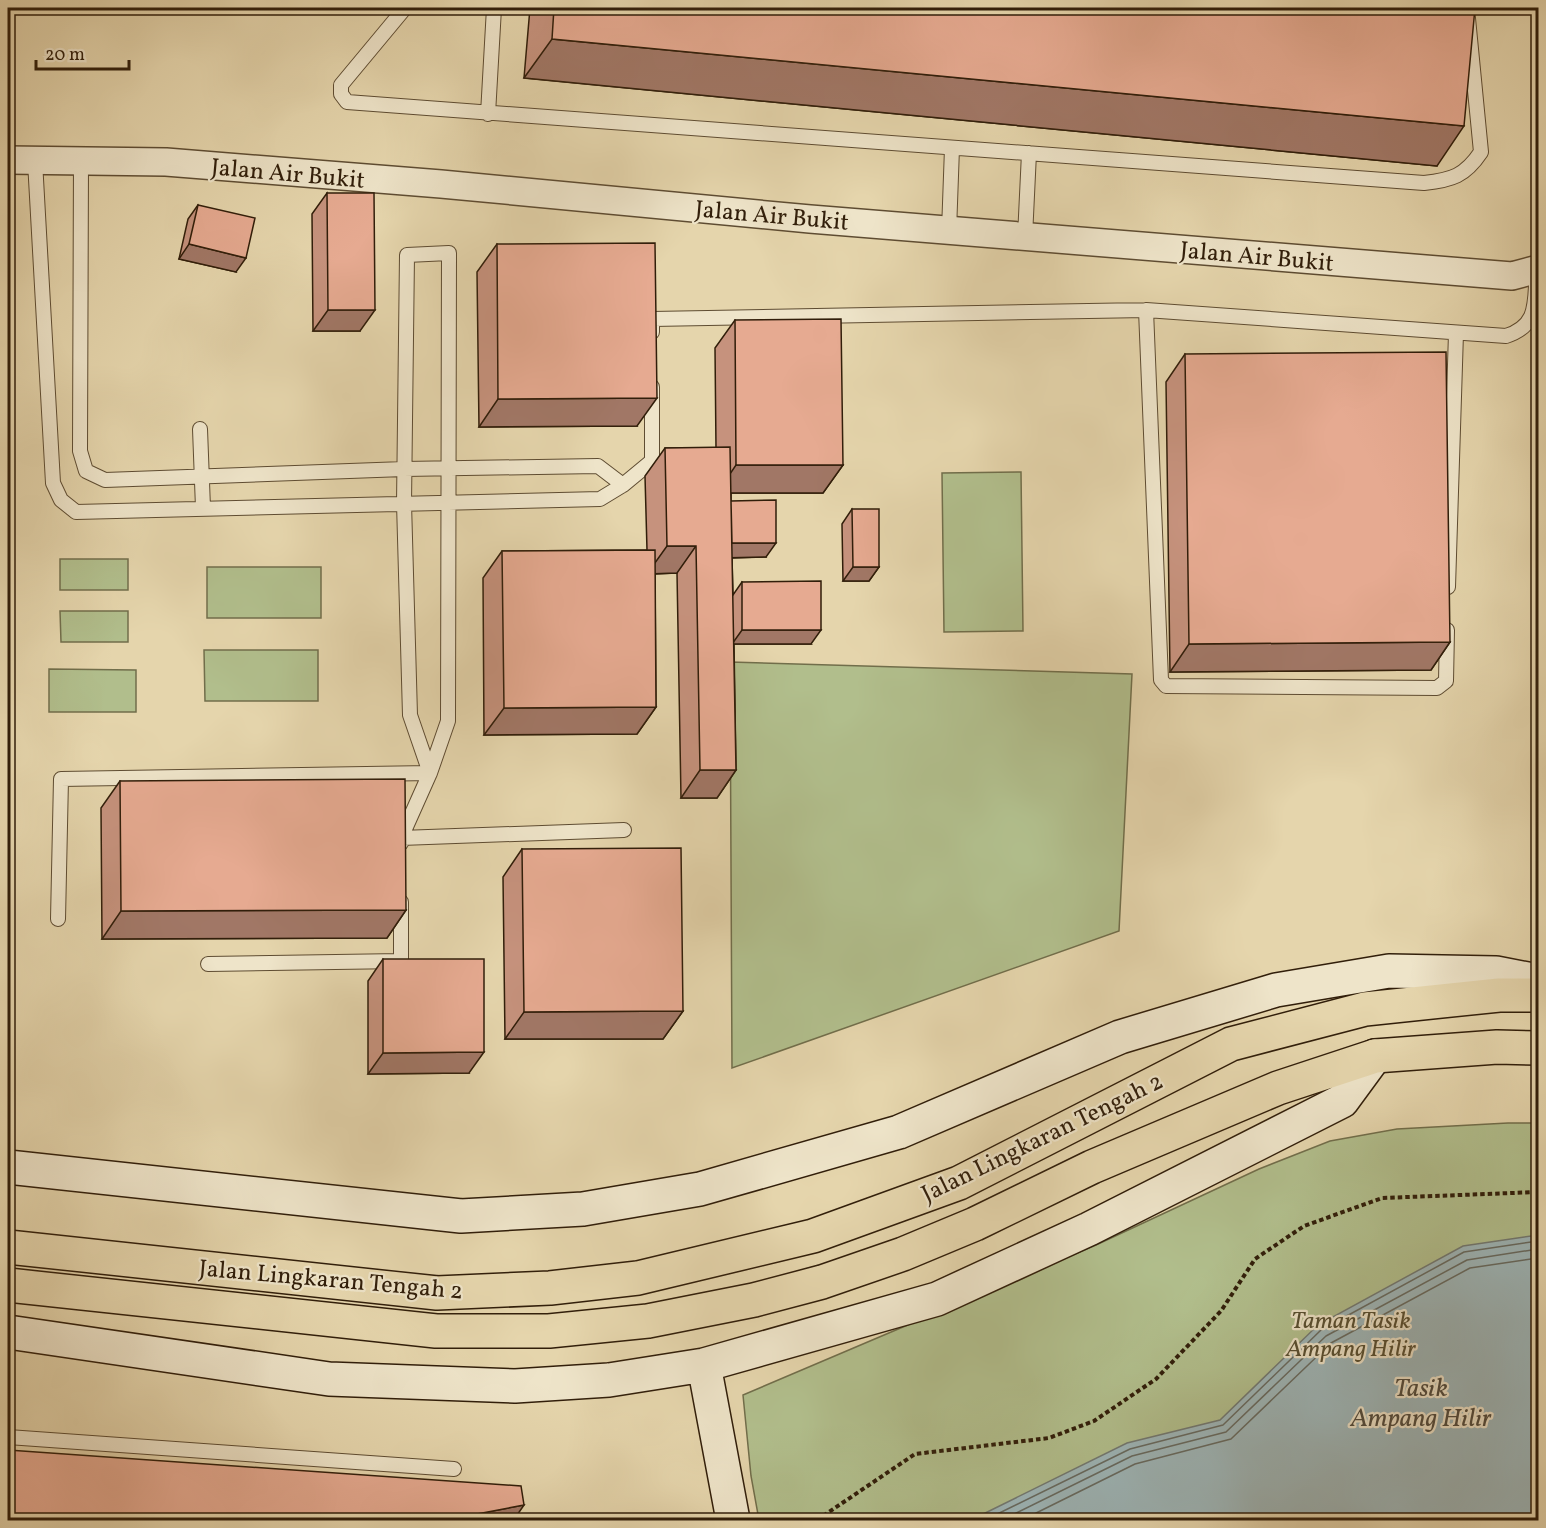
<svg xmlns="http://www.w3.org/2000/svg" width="1546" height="1528" font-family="Vollkorn,serif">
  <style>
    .green { fill: #b1be8c; stroke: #716e4b; stroke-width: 1.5 }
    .water { fill: #9db5b7; stroke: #727972; stroke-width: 1.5 }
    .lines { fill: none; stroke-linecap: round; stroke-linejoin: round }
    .shore { stroke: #676a60; stroke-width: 1.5 }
    .lane-casing { stroke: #5e4c32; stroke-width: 16 }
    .street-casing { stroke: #5e4c32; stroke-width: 30 }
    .secondary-casing { stroke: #311e0a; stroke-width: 36 }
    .highway-casing { stroke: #311e0a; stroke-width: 36 }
    .path { stroke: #311e0a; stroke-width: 4; stroke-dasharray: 4.5 3; stroke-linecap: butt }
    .lane { stroke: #eee4c9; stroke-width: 14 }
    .street { stroke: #eee4c9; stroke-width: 27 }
    .secondary { stroke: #eee4c9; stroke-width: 33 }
    .highway { stroke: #e5d5ac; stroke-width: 33 }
    .wall { fill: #c6927d; stroke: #311e0a; stroke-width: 1.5 }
    .shaded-wall { fill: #a17766; stroke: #311e0a; stroke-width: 1.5 }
    .building { fill: #e6aa91; stroke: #311e0a; stroke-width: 1.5 }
    .labels { text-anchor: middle; stroke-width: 4.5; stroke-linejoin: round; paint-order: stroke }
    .street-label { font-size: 24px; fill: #311e0a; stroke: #eee4c9 }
    .park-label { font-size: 24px; font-style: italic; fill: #574e31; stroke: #eee4c9 }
    .water-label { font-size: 26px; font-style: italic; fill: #514b3e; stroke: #eee4c9 }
  </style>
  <rect width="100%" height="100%" fill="#e5d5ac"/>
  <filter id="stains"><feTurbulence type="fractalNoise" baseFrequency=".00333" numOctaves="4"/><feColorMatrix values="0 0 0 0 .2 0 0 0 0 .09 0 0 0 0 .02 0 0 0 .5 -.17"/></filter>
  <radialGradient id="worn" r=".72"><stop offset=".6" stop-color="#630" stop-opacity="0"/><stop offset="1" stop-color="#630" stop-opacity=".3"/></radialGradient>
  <path class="green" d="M1021,472L1023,631L944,632L942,473Z
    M60,559H128V590H60Z
    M207,567H321V618H207Z
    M60,611H128V642H61Z
    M204,650H318V701H205Z
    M730,662L1132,674L1119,931L732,1068Z
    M49,669L136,670V712H49Z
    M1508,1123H1538V1520H759L751,1476L743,1395L1096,1245L1259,1169L1330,1141L1397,1129Z"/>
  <path class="water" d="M1538,1235V1520H971L1127,1443L1220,1420L1318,1325L1463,1246Z"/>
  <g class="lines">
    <path class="shore" d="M985,1520L1130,1449L1223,1425L1321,1330L1464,1252L1538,1241
      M1002,1520L1132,1456L1226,1432L1326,1336L1467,1260L1538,1249
      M1022,1520L1135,1464L1231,1439L1331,1343L1470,1268L1538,1258"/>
    <defs>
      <path id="lane" d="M405,8L341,85V94L347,102L1424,183C1452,180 1465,176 1481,152L1467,8
        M488,114L494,8
        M35,161L53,483L61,500L76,512L600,499L623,485L598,466L404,469L105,480L86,471L80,451L81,160
        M949,231L952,148
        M1025,237L1029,153
        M1146,310L1161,680L1166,686L1437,688L1446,681L1447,630
        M652,332V319L1146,310L1506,336C1540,325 1534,301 1537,271
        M200,429L203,508
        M623,485L652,461V387
        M1448,587L1456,333
        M401,838L624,830
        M401,843V838L430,773L448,721L449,253L407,255L404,503L410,715L430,773
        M58,919L61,779L430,773
        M208,964L401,961V902
        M8,1437L454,1469"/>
      <path id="street" d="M8,160L166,162L441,184L810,219L1512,276L1538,269"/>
      <path id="secondary" d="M8,1167L461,1216L583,1209L700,1189L899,1132L1120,1037L1276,990L1389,971L1496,973L1538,981
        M8,1332L329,1379L515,1386L609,1380L704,1365L937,1299L1089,1229L1342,1101L1375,1056
        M704,1365L733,1520"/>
      <path id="highway" d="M8,1247L437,1293L550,1288L638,1278L813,1236L959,1183L1231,1044L1365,1009L1499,995H1538
        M8,1285L436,1331H549L648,1321L754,1300L822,1282L903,1254L975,1224L1092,1167L1278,1088L1375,1056L1497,1047L1538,1048"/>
    </defs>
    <use href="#lane" class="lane-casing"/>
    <use href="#street" class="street-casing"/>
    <use href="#secondary" class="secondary-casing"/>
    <use href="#highway" class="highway-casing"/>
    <path class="path" d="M817,1520L915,1454L1049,1438L1094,1421L1156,1379L1221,1311L1255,1259L1304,1226L1382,1198L1538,1192"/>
    <use href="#lane" class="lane"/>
    <use href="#street" class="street"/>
    <use href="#secondary" class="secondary"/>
    <use href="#highway" class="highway"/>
  </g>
  <path class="wall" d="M530,8H1475L1437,166L524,78Z
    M327,193L360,331H313L312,214Z
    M198,205L236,272L179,259L188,219Z
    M497,244L637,426L479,427L477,272Z
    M735,320L843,465L823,493H731V501L766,557L732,558L733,595L742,582L811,644H734L736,770L717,798H681L677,573L655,574L656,707L637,734L484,735L483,578L502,551L647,550L645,476L665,448H716L715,348Z
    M1185,354L1450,642L1431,670L1170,672L1166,382Z
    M852,509L879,567L869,581H843L842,524Z
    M120,781L406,910L387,938L102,939L101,808Z
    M522,849L683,1011L663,1039H505L503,877Z
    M383,959L469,1073L368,1074V981Z"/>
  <path class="shaded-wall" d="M552,39L1464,126L1437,166L524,78Z
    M189,244L246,258L236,272L179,259Z
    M328,310H375L360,331H313Z
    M657,398L637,426L479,427L498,399Z
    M736,465H843L823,493H717Z
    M730,543H776L766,557L720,558Z
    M667,546H696L677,573L647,574Z
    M853,567H879L869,581H843Z
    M742,630H821L811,644H732Z
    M1450,642L1431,670L1170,672L1189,644Z
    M656,707L637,734L484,735L504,708Z
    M700,770H736L717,798H681Z
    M406,910L387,938L102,939L121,911Z
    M683,1011L663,1039H505L524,1012Z
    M484,1052L469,1073L368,1074L383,1053Z
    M524,1505L513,1521H440Z"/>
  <path class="building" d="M554,8H1475L1464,126L552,39Z
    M327,193H374L375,310H328Z
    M198,205L255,218L246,258L189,244Z
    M655,243L657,398L498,399L497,244Z
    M841,319L843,465H736L735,320Z
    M1446,352L1450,642L1189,644L1185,354Z
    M730,447L736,770H700L696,546H667L665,448Z
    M776,500V543H732L731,501Z
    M852,509H879V567H853Z
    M655,550L656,707L504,708L502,551Z
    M821,581V630H742V582Z
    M405,779L406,910L121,911L120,781Z
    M681,848L683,1011L524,1012L522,849Z
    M383,959H484V1052L383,1053Z
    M8,1450L521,1486L524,1505L440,1521H8Z"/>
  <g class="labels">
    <g class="street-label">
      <text transform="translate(288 173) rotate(5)" y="8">Jalan Air Bukit</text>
      <text transform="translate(772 215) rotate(5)" y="8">Jalan Air Bukit</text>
      <text transform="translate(1257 256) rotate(5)" y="8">Jalan Air Bukit</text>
      <text transform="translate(1042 1137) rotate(-26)" y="8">Jalan Lingkaran Tengah 2</text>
      <text transform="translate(331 1279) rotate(5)" y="8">Jalan Lingkaran Tengah 2</text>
    </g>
    <g class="park-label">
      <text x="1351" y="1328">Taman Tasik<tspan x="1351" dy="28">Ampang Hilir</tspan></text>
    </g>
    <g class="water-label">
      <text x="1421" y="1396">Tasik<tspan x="1421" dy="30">Ampang Hilir</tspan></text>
    </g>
  </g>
  <rect width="1546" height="1528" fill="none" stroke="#e5d5ac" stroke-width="30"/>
  <rect x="9" y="9" width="1528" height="1510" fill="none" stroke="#311e0a" stroke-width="3"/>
  <rect x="15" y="15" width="1516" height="1498" fill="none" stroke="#311e0a" stroke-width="1.5"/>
  <path d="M36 60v9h93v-9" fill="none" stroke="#311e0a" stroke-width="3"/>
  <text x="45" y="60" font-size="18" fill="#311e0a" stroke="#eee4c9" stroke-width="4.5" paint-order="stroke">20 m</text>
  <rect width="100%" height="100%" filter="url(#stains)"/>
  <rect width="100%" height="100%" fill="url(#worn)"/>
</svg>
